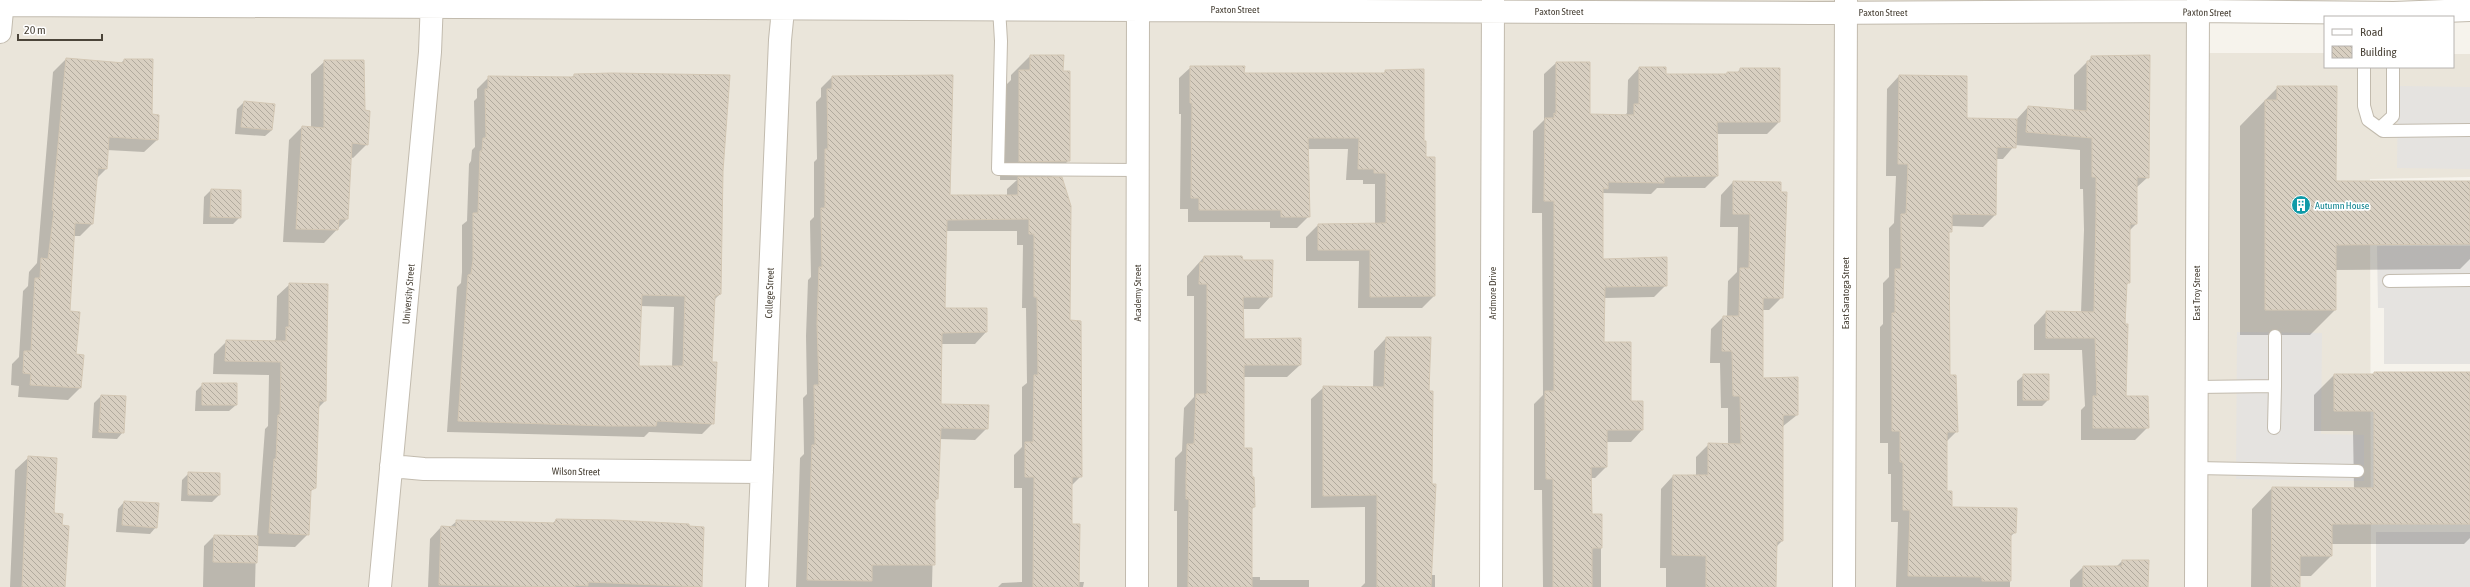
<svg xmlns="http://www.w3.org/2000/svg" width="2470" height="587" font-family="'Asap Condensed',sans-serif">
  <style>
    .residential { fill: #eae5da }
    .parking { fill: #e5e3e0 }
    .shadow { fill: #0003; fill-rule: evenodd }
    .building { fill: url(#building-back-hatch); stroke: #d3c7b4; fill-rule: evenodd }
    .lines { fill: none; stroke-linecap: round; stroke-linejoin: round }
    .service-casing { stroke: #c2bbae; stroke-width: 14 }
    .minor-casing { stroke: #c2bbae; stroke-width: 24 }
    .service { stroke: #fff; stroke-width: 12 }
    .minor { stroke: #fff; stroke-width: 22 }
    .labels { text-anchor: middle; stroke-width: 3.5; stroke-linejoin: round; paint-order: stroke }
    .street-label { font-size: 10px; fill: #4b4439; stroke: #fff }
    .culture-label { font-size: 10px; fill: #0d838f; stroke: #fff; text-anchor: start }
  </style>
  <defs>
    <pattern id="building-back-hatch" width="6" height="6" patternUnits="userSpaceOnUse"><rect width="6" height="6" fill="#d8cfc1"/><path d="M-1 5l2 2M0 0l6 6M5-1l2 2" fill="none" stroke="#b1aa9e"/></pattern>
  </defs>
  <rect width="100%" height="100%" fill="#f6f3ec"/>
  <path class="residential" d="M0,0H2204V53H2325V67H2453V54H2470V177L2370,179L2371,587H0Z"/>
  <path class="parking" d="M2398,86L2470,87V169L2397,168Z
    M2377,246H2470V364H2384V308H2378Z
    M2237,332L2322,333L2321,434L2364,435V481L2236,479Z
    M2376,532H2470V587H2376Z"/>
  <path class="shadow" d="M1030,56L1062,72L1069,160L1051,178L1069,321L1081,476L1071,486V525L1078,582H1084L1083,587H998L1002,583L1022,582V488H1014V455L1022,447V387L1027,383L1026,308H1022L1023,245H1017V231H946L944,309L986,332L975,344H941L940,405L987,428L975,440L939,439L937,499L934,501L932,587H796L800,458L804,454L803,398L807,394L806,336L808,280L811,277L810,221L814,217V162L817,159L816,102L821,97V88L832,77L949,196H1007V189L1017,180H1000L1001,90L1011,80V75Z
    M2092,57L2148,177L2136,188V224L2129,231V282L2126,285L2124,325L2125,397L2148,427L2135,440H2081V410L2085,406L2082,350H2034V325L2046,312L2081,313L2084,230L2083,189H2080V150L2015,145L2003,159H1996L1995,215L1983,227L1951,226L1948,234L1950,376L1957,431L1946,442V492L1951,508L2015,532L2010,537V587H1896L1898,522H1891V474H1888V443H1880V327L1883,324V283L1889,277V228L1894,223L1896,176H1886L1887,89L1899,76L1966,119L2016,120L2028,107L2074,111V75Z
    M66,59L120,64L124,60L151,115L157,140L144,152L107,150L106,169L96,179L92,224L80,236H73L69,312L80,388L68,400L18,397L19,386L11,385L12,364L19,357L23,291L28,286L29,272L37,263L53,72Z
    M325,61L364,111L367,144L353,158L350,157L347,219L324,243L283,242L289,140L302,127L311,128V74Z
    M1556,63H1589V115L1624,116L1627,113L1628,80L1639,68L1665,75H1725L1727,73H1737L1740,69L1779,122L1767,134H1716L1717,176L1705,188H1657L1651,194L1602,193V260L1666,285L1654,297L1604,298L1603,343L1642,430L1631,442H1606V467L1595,478H1590L1591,515H1601V587H1543L1542,490H1534V404L1543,395L1542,213H1532L1533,131L1544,120V74Z
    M1191,67L1243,74H1383L1386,71L1423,142L1425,158H1434V296L1422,308H1358L1359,261H1306V237L1318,225L1375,224V184H1363V180H1346L1348,149H1308L1309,216L1297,228H1270V222H1188V209H1180L1181,114H1179V78Z
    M574,75L722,171L720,294L714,300L711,363L713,423L702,434L649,432L644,437L447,432L457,287L461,283L462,272V225L467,221L469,164L471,161L472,150L475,147L474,101L477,98V89L489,77L571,78ZM640,306L674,307L672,367H637Z
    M2278,87L2335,182H2470V259L2460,269L2335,270V310L2310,335H2240V126Z
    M244,102L272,130L265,136L235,134L237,109Z
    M1733,182L1780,183L1782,297L1769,310H1762V379L1797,415L1782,427V541L1776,547L1775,587H1666V568H1660L1661,489L1673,476H1696V457L1709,444H1728V408H1721L1720,363H1710L1711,329L1723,317H1727L1728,281L1737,272L1738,227H1720L1721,195Z
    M211,190L240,191V217L233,224H203L204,197Z
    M1204,257L1242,261L1271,296L1259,309H1243V340L1300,365L1287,377H1243V448L1251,478L1254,507L1251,510V577H1260V580H1309V587H1177V511H1174L1175,458L1182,451L1184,408L1194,397V296H1187V276Z
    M290,284L325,401L318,408L315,487L309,493L308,534L295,547L256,546L255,587H203L204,546L214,536H257L265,429L268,426L269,375L213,374L214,354L227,341L274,342L276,338L277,296Z
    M1386,338L1428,392L1430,575H1435V587H1361L1365,583V507L1311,508V399L1324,387L1373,388L1374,351Z
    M2470,373V538L2464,544H2331V556L2311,576H2299V587H2251L2252,509L2272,488L2354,489L2353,431H2314V395L2334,375Z
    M2024,375L2048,400L2042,406H2017V381Z
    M203,384L236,405L229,411H195L196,391Z
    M101,396L123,432L117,439L92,438L94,403Z
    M29,457L61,526L44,587H10L15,470Z
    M189,473L219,495L212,502L181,501L182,480Z
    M124,502L156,527L150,534L116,532L118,509Z
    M556,520L703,528L700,587H428L430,539L441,527H450L457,521L553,523Z
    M2122,561L2148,587H2070V580L2083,567H2116Z"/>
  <path class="building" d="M1030,55H1064L1063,71H1070V161L1019,162V70H1030Z
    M2150,55L2149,178L2137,177V224H2130V283H2127L2125,324H2128L2126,396H2148L2149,428H2093V396H2097L2095,338H2046V311L2094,312L2096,216V177H2092V138L2026,132L2028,106L2087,111V61H2091V56Z
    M66,58L124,63V59H153L152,114L159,115L158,140L109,137L107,169L98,168L93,224L75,223L70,311L80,312L76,354L84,355L81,388L30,385L31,374L23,373L24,351H31L35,278H40L41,258L48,259L54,211L52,210Z
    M324,60H364L365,110L370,111L368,145L352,143L348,219H339L338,230L296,229L302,126L324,128Z
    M1556,62H1590V114L1634,115V104H1639V67H1666V74H1727V72H1740V68H1780V122H1717L1718,176L1664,177V183L1608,182V189L1603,188V259L1667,257V286L1605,287L1604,342H1631V401H1643V430H1607V467H1591L1592,514H1602V548H1592V587H1553V479H1546L1545,413V391H1554V201H1544L1545,118H1554V113L1556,114Z
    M1190,66H1245L1244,73H1385V70L1424,69V141H1426V157H1435V296L1370,297V250H1318V224L1386,223V173H1374V169H1358L1359,138H1308L1310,217H1281V210H1199V198H1191L1192,103H1190Z
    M612,73L730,75L723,171L721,294L715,296L712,362H717L714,424L657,421L656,426H606L458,421L468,275L471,274L473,260V213H478L480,151H482L483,138H486L485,89H488V76L574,77V74ZM642,295L685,296L683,366H639Z
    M953,75L950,195H1018V177H1062L1071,206L1070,320L1081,321L1082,477H1072V524H1080L1079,587H1033L1034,477H1025V442H1033L1034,375H1038L1037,297H1034V234H1029V219L947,220L945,308H987V332L942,333L941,404L989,405L988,429L941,428L938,499H935V565H872V581L807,580L812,445H815L814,385H819L817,324L819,267H822L821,208H825V149H828L827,89H832V76Z
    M1899,75L1967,76V118L2017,119L2016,148L1997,147L1996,215L1952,214V232H1949L1950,375H1956L1958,432H1947V491H1952V507L2017,508L2016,533H2011V581H1982V577L1908,576L1910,510H1903V462H1900V431H1892V313H1895V269H1901V214H1906L1908,164H1898Z
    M2277,86H2337L2336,181H2470V244L2336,245V310H2265V100H2277Z
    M244,101L275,104L272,130L241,127Z
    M1733,181L1781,182V192H1787L1783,298H1763V378L1798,377V415H1783V541H1777L1776,587H1706V556L1672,555L1673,475H1708V443L1741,444L1740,396H1733L1732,351H1722L1723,316H1739L1740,268H1749L1750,214H1733Z
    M211,189L241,190V218L210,217Z
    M1204,256H1242L1243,260H1273L1272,297H1243L1244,339L1301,338V365H1244V448H1252V477H1254L1255,507H1252V587H1188L1189,499H1186V478L1187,444H1194L1196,394H1207V284H1199L1200,262L1203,263Z
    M289,283L328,284L326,401H319L316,488L311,490L309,535L269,533L274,459H276L278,415H280L281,362L225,361L226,340L286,341V327H289Z
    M1386,337H1431L1429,391H1433L1432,484H1436L1431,587H1377V495L1323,496V386L1384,387Z
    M2374,372H2470V524H2332V556H2300V587H2271L2272,487L2374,488V411H2334V374H2374Z
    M2023,374H2049V400H2023Z
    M202,383H237V405H202Z
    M101,395L126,396L124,433L99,432Z
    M28,456L57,458L54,513L63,514L62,525L69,526L65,587H22Z
    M188,472L220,473V495H188Z
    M124,501L159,503L157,528L122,525Z
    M556,519L613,520L689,524V526L704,527L702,587L588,582V586L575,585V587L439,585L441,526L456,527V520L555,523Z
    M214,535L258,536L257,563L213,562Z
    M2122,560H2149L2148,587H2083V566H2122Z"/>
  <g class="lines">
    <defs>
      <path id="service" d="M999,8L1001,41L998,169L1138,170
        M2364,67V106L2368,120L2383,131L2470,130
        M2380,128L2393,116V67
        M2389,281L2470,280
        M2196,387L2275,386V336
        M2274,428L2275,386
        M2196,468L2358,471"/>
      <path id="minor" d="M0,5L1812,13L2198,11L2394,13L2470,10
        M0,32L3,0
        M391,466L424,469L762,472
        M380,587L430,52L432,0
        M757,587L780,40L784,0
        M1137,587L1138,0
        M1491,587L1493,0
        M1844,587L1846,0
        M2196,587L2198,0"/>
    </defs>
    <use href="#service" class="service-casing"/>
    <use href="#minor" class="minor-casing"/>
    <use href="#service" class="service"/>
    <use href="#minor" class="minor"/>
  </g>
  <defs>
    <symbol id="building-disc" viewBox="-11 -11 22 22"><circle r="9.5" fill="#0f9aa8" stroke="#fff"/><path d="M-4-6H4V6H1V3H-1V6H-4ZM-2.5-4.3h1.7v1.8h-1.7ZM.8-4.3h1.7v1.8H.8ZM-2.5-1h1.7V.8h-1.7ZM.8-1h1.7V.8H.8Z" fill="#fff"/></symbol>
  </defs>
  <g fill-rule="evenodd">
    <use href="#building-disc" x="2290" y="194" width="22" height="22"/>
  </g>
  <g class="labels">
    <g class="street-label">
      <text x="1235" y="13">Paxton Street</text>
      <text x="1559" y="15">Paxton Street</text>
      <text x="1883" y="16">Paxton Street</text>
      <text transform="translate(2207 12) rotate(1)" y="4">Paxton Street</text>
      <text transform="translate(769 293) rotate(-88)" y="4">College Street</text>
      <text transform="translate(1137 293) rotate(-90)" y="4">Academy Street</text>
      <text transform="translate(1492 293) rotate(-90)" y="4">Ardmore Drive</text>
      <text transform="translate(1845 293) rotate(-90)" y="4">East Saratoga Street</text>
      <text transform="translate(2196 293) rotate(-90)" y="4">East Troy Street</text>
      <text transform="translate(408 294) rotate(-85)" y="4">University Street</text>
      <text transform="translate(576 471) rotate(1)" y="4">Wilson Street</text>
    </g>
    <g class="culture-label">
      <text x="2315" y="209">Autumn House</text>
    </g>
  </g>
  <rect x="2324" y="16" width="130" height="52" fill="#ffffff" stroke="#b7b4b0"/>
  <rect x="2332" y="29" width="20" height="6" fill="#ffffff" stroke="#b7b4b0"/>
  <text x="2360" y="36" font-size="12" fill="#4b4439">Road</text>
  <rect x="2332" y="46" width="20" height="12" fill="url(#building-back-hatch)" stroke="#b7b4b0"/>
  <text x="2360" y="56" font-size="12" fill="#4b4439">Building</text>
  <path d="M18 34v6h84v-6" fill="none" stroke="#4b4439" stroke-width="2"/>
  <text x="24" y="34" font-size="12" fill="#4b4439" stroke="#ffffff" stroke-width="3" paint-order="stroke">20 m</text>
</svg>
